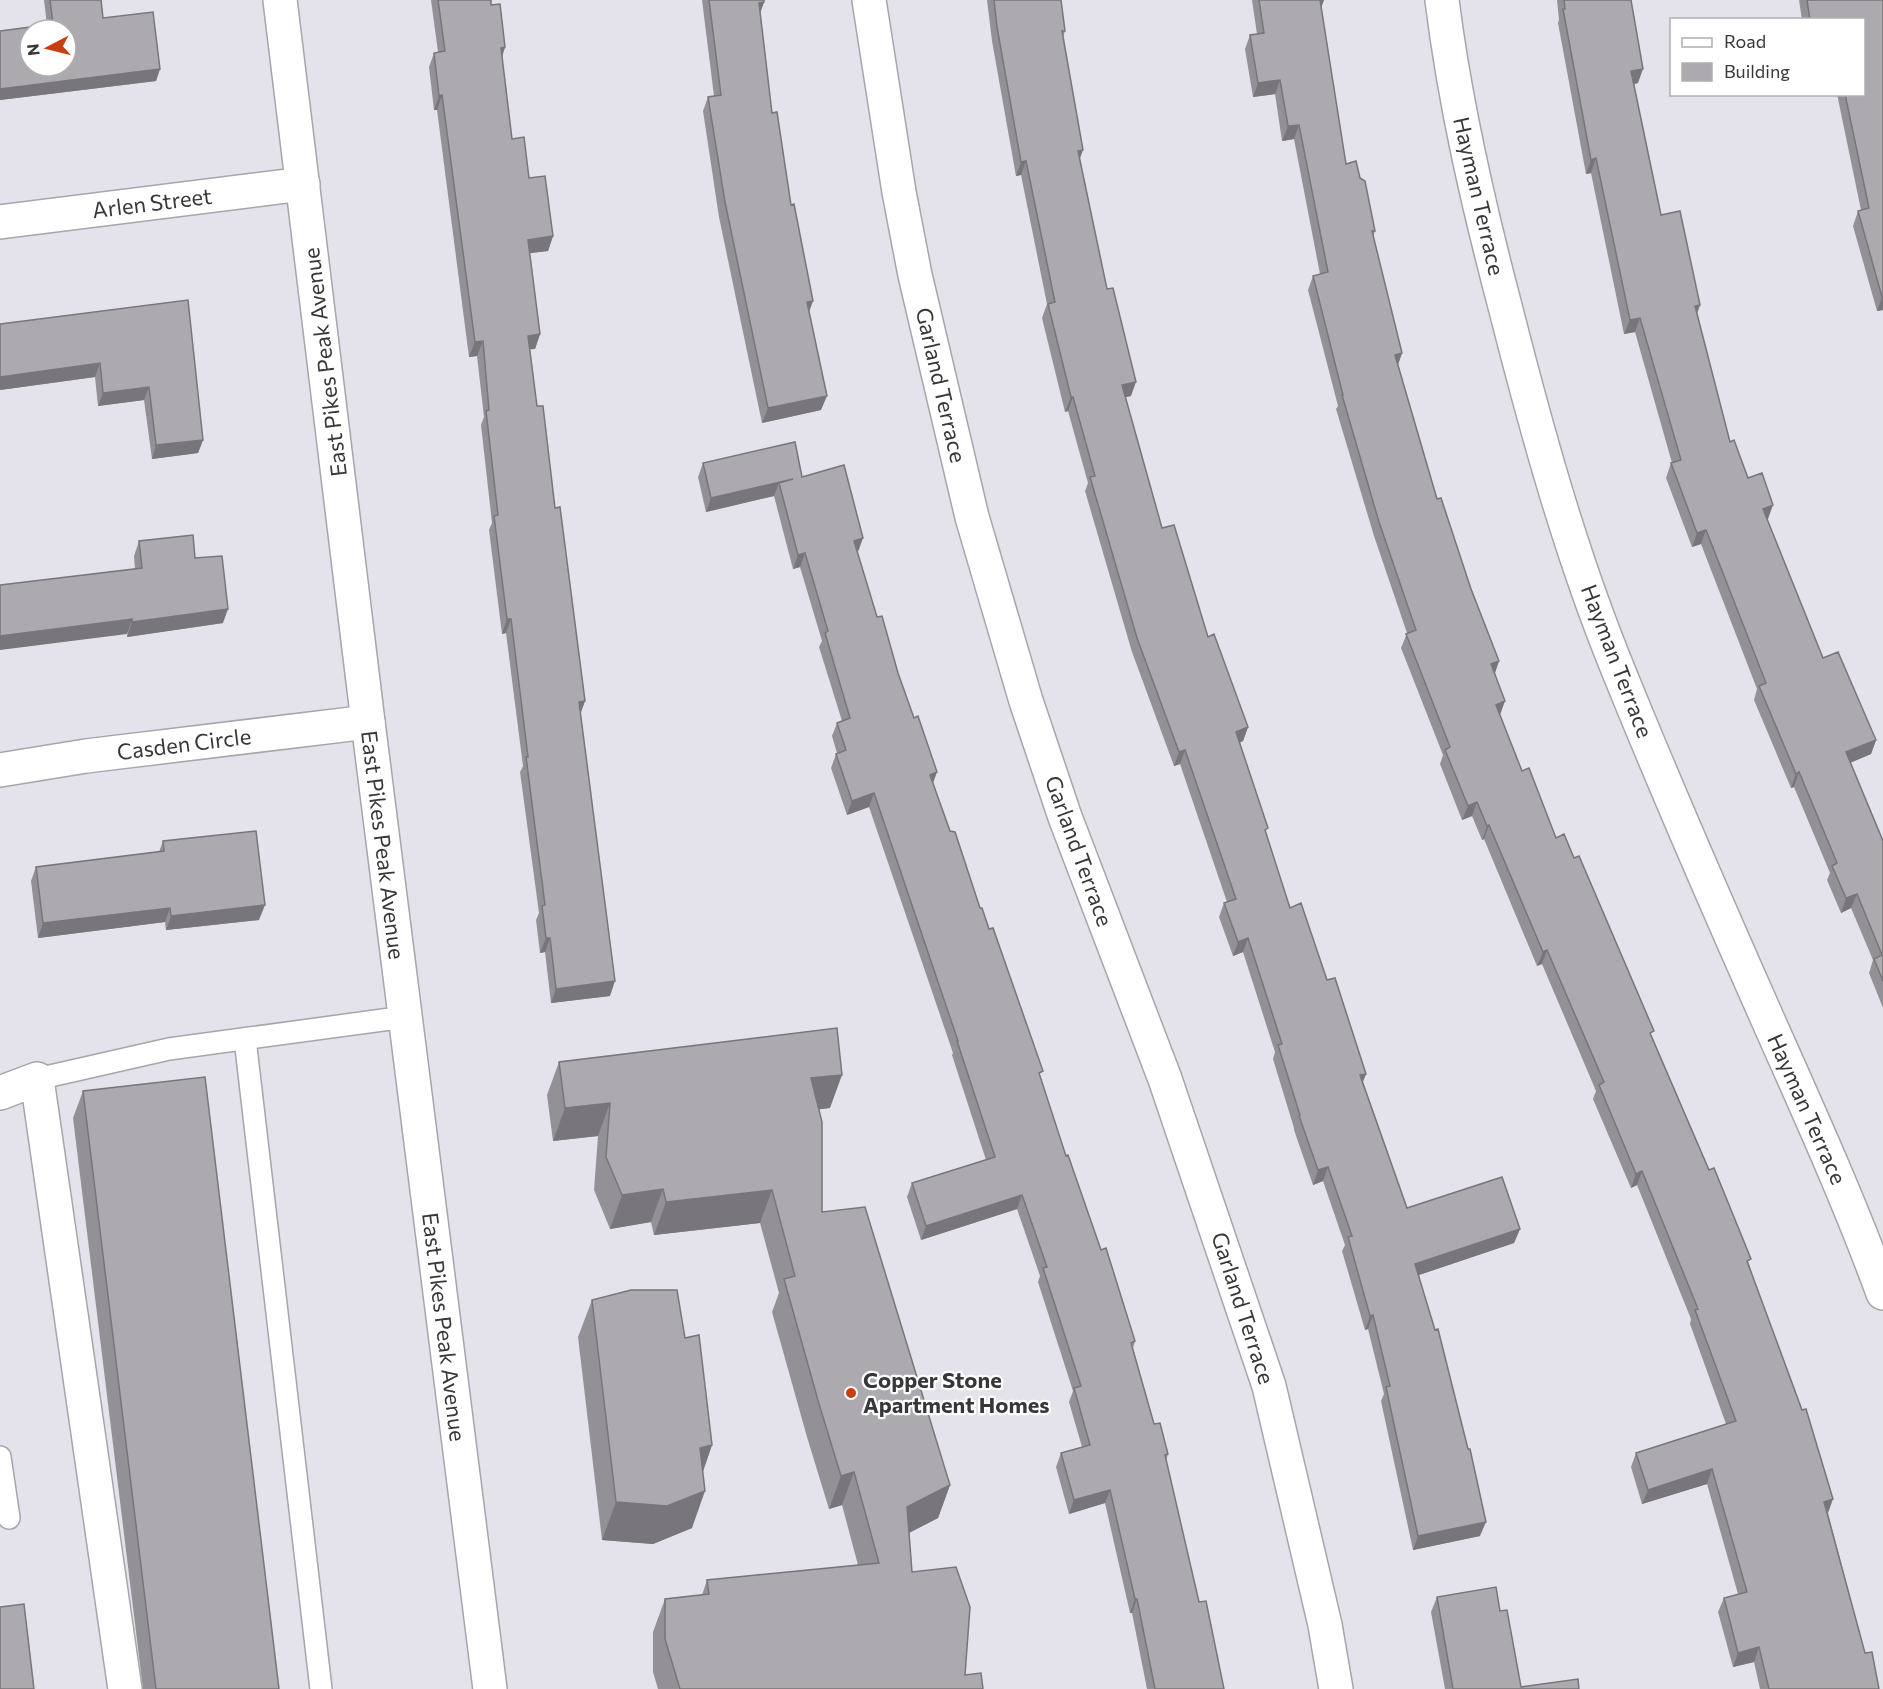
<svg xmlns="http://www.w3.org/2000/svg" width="1883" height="1689" font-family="Commissioner,sans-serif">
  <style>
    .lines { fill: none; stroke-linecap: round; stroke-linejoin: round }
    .lane-casing { stroke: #a6a5ac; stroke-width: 24 }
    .street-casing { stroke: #a6a5ac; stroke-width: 36 }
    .secondary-casing { stroke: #a6a5ac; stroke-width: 36 }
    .lane { stroke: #fff; stroke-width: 21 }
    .street { stroke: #fff; stroke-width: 33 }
    .secondary { stroke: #fff; stroke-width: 33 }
    .wall { fill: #949196 }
    .shaded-wall { fill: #78767a }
    .building { fill: #aca9af; stroke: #78767a; stroke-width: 1.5; fill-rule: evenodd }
    .poi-dot { fill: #c73f11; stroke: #fff; stroke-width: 2 }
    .labels { text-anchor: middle; stroke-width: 4.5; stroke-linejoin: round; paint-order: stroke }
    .street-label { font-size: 22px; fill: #37373a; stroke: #fff }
    .poi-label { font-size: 22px; font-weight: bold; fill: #37373a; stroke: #fff; text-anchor: start }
  </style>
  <rect width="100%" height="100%" fill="#e4e3eb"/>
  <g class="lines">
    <defs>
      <path id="lane" d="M245,1039L321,1689
        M37,1079L169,1049L405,1017
        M0,1457L9,1518"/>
      <path id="street" d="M869,0L899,192L915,275L972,517L1026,701L1065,817L1165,1079L1269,1386L1325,1625L1336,1689
        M1442,0C1455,105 1479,208 1506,310C1537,432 1571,555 1619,672C1666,788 1717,905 1768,1020C1808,1110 1849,1200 1883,1293
        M0,222L303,184
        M0,770L86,756L368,722
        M0,1093L37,1079L125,1689"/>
      <path id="secondary" d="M280,0L368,722L490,1689"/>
    </defs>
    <use href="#lane" class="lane-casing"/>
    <use href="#street" class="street-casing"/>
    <use href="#secondary" class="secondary-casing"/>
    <use href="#lane" class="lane"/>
    <use href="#street" class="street"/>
    <use href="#secondary" class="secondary"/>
  </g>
  <path class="wall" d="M44,0H101L103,18L160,69L156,81L0,100V31L47,25Z
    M431,0H491V5L505,47L502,58L512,139L529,178L553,236L548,251L530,253L540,334L535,349H530L537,406L555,508L585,701L580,714L610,996L551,1003L545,952L540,953L536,920L539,913L520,772L523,766L506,633L502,634L489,530L492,523L481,425L484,417L477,356L469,357L437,110H434L429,67L434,53L438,52Z
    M702,0H764V2L760,13L772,113L791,205L809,312L821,410L762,423L719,217L703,111L708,97L714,96Z
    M987,0H1061L1065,31L1063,37L1080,159L1107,289L1131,396L1125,397L1162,528L1208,637L1248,727L1243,741L1239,743L1266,833L1290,908L1327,980L1366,1074L1363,1082L1407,1208L1520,1229L1514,1243L1419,1275L1480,1536L1413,1550L1381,1401L1384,1394L1368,1329L1365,1330L1342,1251L1345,1245L1323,1181L1313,1185L1294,1130V1128L1273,1059L1275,1052L1243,952L1233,956L1219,917L1224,903L1227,902L1180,764L1174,766L1132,652L1085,491L1088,483L1068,411L1065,412L1042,318L1047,304L1021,175L1016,176L992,41Z
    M1252,0H1324L1321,8L1346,164L1360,178L1375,231L1373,237L1402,353L1398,365L1437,499L1499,661L1495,673L1500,715L1522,771L1556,838L1574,858L1652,1037L1749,1264L1828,1513L1865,1653L1879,1689H1760L1754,1662L1733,1667L1718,1612L1724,1598L1738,1594L1707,1484L1642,1504L1631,1467L1636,1453L1726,1424L1690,1324L1691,1319L1637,1185L1631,1188L1593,1099L1596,1091L1542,964L1537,966L1484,839L1482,840L1472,816L1462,820L1440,764L1443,755L1401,648L1407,633L1374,536L1336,409L1338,406L1308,290L1313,276L1320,274L1294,139L1282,141L1275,94L1253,97L1245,49L1250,35L1257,34Z
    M1557,0H1631L1638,83L1634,84L1661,215L1700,305L1697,313L1730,442L1768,519L1767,520L1823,658L1876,740L1871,754L1850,763L1883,841V1008L1869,973L1873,960L1851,908L1841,913L1827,880L1830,873L1794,787L1791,788L1754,700L1757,689L1701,544L1692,547L1666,478L1671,463H1672L1635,332L1624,334L1591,173L1586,174L1558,23L1559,20Z
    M1799,0H1883V310L1877,311L1853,226L1858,211L1861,210L1837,94H1863V20H1802Z
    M188,300L203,440L198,453L152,459L144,400L98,406L95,377L0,390Z
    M703,463L802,477L857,552L877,617L898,673L933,783L950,831L980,908L1040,1078L1066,1156L1135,1341L1133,1348L1154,1424L1168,1454L1166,1461L1199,1602L1224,1689H1147L1132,1613H1130L1105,1503L1069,1514L1056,1467L1061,1453L1082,1447L1069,1402L1073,1391L1038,1282L1040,1276L1017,1209L921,1240L907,1197L912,1183L986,1160L952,1055L953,1053L869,807L847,815L831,768L836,754L837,753L832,736L837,723L842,721L819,647L822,641L800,567L793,569L774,496L706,512L698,477Z
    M139,541L195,558L223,623L127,637L135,569L134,556Z
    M163,841L259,920L166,930L165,922L38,938L31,881L36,867L159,852Z
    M559,1062L830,1108L819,1109L822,1212L950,1485L938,1518L909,1533L912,1572L965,1675L983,1689H658L653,1672V1632L665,1599L702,1595L707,1580L858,1565L842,1505L829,1509L807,1437L772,1312L779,1293L760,1223L654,1235L651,1222L610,1229L594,1190L598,1136L553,1141L547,1095Z
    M83,1091L279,1689H143L73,1118Z
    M592,1300L685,1338L712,1445L703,1471L692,1528L653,1544L602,1540L578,1337Z
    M1437,1597L1500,1611L1521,1687L1579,1689H1445L1431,1612Z"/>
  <path class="shaded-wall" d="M1318,0H1324L1320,10Z
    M764,2L759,16V3Z
    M505,47L500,62L501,48Z
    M160,69L156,81L0,100V89Z
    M1643,69L1638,83L1626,86L1631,71Z
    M1280,80L1275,94L1253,97L1258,83Z
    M442,95L437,110H434L439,96Z
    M1299,125L1294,139L1282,141L1288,126Z
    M1083,150L1078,164V151Z
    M1596,158L1591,173L1586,174L1591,160Z
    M1026,161L1021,175L1016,176L1021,162Z
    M553,236L548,251L523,254L528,240Z
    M1882,297H1883V310L1877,311Z
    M813,301L808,315L807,302Z
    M1700,305L1695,319V306Z
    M1640,318L1635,332L1624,334L1630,320Z
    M540,334L535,349L523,350L528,336Z
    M483,341L477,356L469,357L475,342Z
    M1402,353L1397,367L1395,355Z
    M100,363L95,377L0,390V377Z
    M1136,382L1131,396L1117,399L1122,385Z
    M149,387L144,400L98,406L103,393Z
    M827,396L821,410L762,423L768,408Z
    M1071,397H1073L1068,411L1065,412Z
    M203,440L198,453L152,459L156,445Z
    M793,479L779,483L774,496L706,512L711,498Z
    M1773,505L1768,519L1758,523L1763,509Z
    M1706,530L1701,544L1692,547L1697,533Z
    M863,538L858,552L854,541Z
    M805,553L800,567L793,569L798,555Z
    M228,609L223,623L127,637L132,622Z
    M132,619L127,634L0,650V636Z
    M507,619H511L506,633L502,634Z
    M1499,661L1494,675L1491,664Z
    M585,701L580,715L579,702Z
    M1505,701L1500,715L1496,705Z
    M1248,727L1243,741L1231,746L1236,732Z
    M1876,740L1871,754L1840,767L1846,752Z
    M1185,750L1180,764L1174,766L1179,752Z
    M937,772L932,786L930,775Z
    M1799,772L1794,787L1791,788L1796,774Z
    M874,793L869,807L847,815L852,801Z
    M1477,802L1472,816L1462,820L1468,806Z
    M1489,825L1484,839L1482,840L1487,826Z
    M1857,894L1851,908L1841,913L1846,898Z
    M265,905L259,920L166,930L171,916Z
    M170,908L165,922L38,938L43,923Z
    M546,938H550L545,952L540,953Z
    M1248,938L1243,952L1233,956L1238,942Z
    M1547,950L1542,964L1537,966L1543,952Z
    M615,981L610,996L551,1003L556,989Z
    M1366,1074L1360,1088V1075Z
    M842,1075L830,1108L799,1112L811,1078Z
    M610,1103L598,1136L553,1141L565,1108Z
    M1328,1167L1323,1181L1313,1185L1318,1170Z
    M1642,1171L1637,1185L1631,1188L1636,1174Z
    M663,1189L651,1222L610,1229L622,1195Z
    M772,1190L760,1223L654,1235L666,1202Z
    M1022,1195L1017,1209L921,1240L926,1226Z
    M1520,1229L1514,1243L1410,1278L1415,1264Z
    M1373,1315L1368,1329L1365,1330L1370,1316Z
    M712,1445L699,1483L700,1448Z
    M1712,1469L1707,1484L1642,1504L1648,1490Z
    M854,1472L842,1505L829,1509L841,1476Z
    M950,1485L938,1518L895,1540L907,1507Z
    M1110,1490L1105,1503L1069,1514L1074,1500Z
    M705,1491L692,1528L653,1544L602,1540L616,1502Z
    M1833,1499L1828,1513L1824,1502Z
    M1486,1522L1480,1536L1413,1550L1418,1536Z
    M1135,1599H1137L1132,1613H1130Z
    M1759,1647L1754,1662L1733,1667L1738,1653Z"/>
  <path class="building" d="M50,0H101L103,18L153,12L160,69L0,89V31L53,24ZM30,30H66V66H30Z
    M438,0H491V5L500,4L505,47L501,48L512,139L524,137L529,178L545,176L553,236L528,240L540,334L528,336L537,406H543L555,508L560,507L585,701L579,702L615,981L556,989L550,938H546L542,906L545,905L526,757H528L511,619H507L494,516L498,515L486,411L489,410L483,341L475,342L442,95L439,96L434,53L445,51Z
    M709,0H764V2L759,3L772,113L777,112L791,205L794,204L813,301L807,302L827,396L768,408L725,202L708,97L721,95Z
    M994,0H1061L1065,31H1062L1083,150L1078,151L1107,289L1113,288L1136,382L1122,385L1162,528L1174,525L1208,637L1214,634L1248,727L1236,732L1268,828L1265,830L1290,908L1301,903L1327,980L1335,978L1366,1074L1360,1075L1407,1208L1502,1177L1520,1229L1415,1264L1435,1330L1438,1329L1468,1449H1470L1486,1522L1418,1536L1386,1387L1390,1386L1373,1315L1370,1316L1348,1237L1352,1236L1328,1167L1318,1170L1299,1116L1300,1115L1278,1045L1282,1044L1248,938L1238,942L1224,903L1236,899L1185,750L1179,752L1137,638L1090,477L1095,476L1073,397H1071L1048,304L1055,302L1026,161L1021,162L997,27Z
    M1259,0H1320L1346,164L1356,161L1360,178L1365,181L1375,231H1372L1402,353L1395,355L1437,499L1441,498L1471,589L1499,661L1491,664L1505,701L1496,705L1522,771L1529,768L1556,838L1564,834L1574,858L1579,856L1654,1031L1650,1033L1709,1170L1714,1168L1751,1259L1747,1261L1802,1410L1806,1409L1833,1499L1824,1502L1865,1653L1872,1652L1879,1689H1769L1759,1647L1738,1653L1724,1598L1747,1592L1712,1469L1648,1490L1636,1453L1736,1421L1695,1310L1698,1309L1642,1171L1636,1174L1599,1085L1604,1082L1547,950L1543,952L1489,825L1487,826L1477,802L1468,806L1445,750L1450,747L1406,634L1416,630L1379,522L1342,395H1343L1313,276L1328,272L1299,125L1288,126L1280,80L1258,83L1250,35L1264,33Z
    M1564,0H1631L1643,69L1631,71L1661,215L1680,211L1700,305L1695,306L1730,442L1734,440L1748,478L1762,473L1773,505L1763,509L1823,658L1838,652L1876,740L1846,752L1883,841V981L1874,959L1882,955L1857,894L1846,898L1832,866L1837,863L1799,772L1796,774L1759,686L1766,683L1706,530L1697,533L1671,463L1681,460L1640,318L1630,320L1596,158L1591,160L1563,9H1565Z
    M1807,0H1883V297H1882L1858,211L1869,208L1845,94H1863V20H1810Z
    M188,300L203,440L156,445L149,387L103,393L100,363L0,377V324Z
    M795,442L802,477L844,465L863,538L854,541L877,617L882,616L898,673L914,718L918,716L937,772L930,775L950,831L955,832L980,908H982L989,929L993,928L1043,1071L1039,1073L1066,1156L1068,1155L1101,1250L1106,1248L1135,1341L1131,1343L1154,1424L1160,1423L1168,1454L1165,1455L1199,1602L1206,1601L1224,1689H1155L1137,1599H1135L1110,1490L1074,1500L1061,1453L1090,1445L1074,1388L1081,1386L1043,1268L1047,1267L1022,1195L926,1226L912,1183L995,1157L957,1041H958L874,793L852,801L836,754L846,750L837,723L850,718L825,633L828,631L805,553L798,555L779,483L793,479L711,498L703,463Z
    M193,535L195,558L222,556L228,609L132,622V619L0,636V585L142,568L139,541Z
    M256,831L265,905L171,916L170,908L43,923L36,867L164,851L163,841Z
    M837,1028L842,1075L811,1078L822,1122V1212L865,1207L950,1485L907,1507L912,1572L956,1567L970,1607L965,1675L981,1673L983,1689H680L665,1639V1599L709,1594L707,1580L879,1563L854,1472L841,1476L819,1404L784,1279L795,1276L772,1190L666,1202L663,1189L622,1195L606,1157L610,1103L565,1108L559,1062Z
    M205,1077L279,1689H156L83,1091Z
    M631,1290H677L685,1338L699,1335L712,1445L700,1448L705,1491L667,1506L616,1502L592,1300Z
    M1496,1587L1500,1611L1507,1610L1521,1687L1578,1679L1579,1689H1453L1437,1597Z
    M24,1604L34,1689H0V1607Z"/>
  <circle class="poi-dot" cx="851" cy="1393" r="6"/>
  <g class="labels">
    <g class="street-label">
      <text transform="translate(1479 196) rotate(77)" y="8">Hayman Terrace</text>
      <text transform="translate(152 203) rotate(-7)" y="8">Arlen Street</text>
      <text transform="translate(325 362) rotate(-97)" y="8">East Pikes Peak Avenue</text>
      <text transform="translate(941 385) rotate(77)" y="8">Garland Terrace</text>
      <text transform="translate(1617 661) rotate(69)" y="8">Hayman Terrace</text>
      <text transform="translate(184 744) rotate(-7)" y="8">Casden Circle</text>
      <text transform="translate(383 845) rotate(83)" y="8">East Pikes Peak Avenue</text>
      <text transform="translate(1079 851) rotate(70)" y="8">Garland Terrace</text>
      <text transform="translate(1807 1109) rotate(66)" y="8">Hayman Terrace</text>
      <text transform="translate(1243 1308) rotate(72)" y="8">Garland Terrace</text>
      <text transform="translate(444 1327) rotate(83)" y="8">East Pikes Peak Avenue</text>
    </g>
    <g class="poi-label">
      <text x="863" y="1388">Copper Stone<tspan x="863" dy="25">Apartment Homes</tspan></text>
    </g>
  </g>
  <rect x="1670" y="18" width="195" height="78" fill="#ffffff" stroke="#afafb0" stroke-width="1.5"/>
  <rect x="1682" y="38" width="30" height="9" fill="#ffffff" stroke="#afafb0" stroke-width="1.5"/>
  <text x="1724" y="48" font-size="18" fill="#37373a">Road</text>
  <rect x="1682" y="63" width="30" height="18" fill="#aca9af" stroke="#afafb0" stroke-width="1.5"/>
  <text x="1724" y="78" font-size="18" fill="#37373a">Building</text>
  <g transform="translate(48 48) rotate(263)"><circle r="28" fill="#ffffff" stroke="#afafb0" stroke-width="1.5"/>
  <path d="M0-4.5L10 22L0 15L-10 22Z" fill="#c73f11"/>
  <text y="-9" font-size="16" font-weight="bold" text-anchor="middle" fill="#37373a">N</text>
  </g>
</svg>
